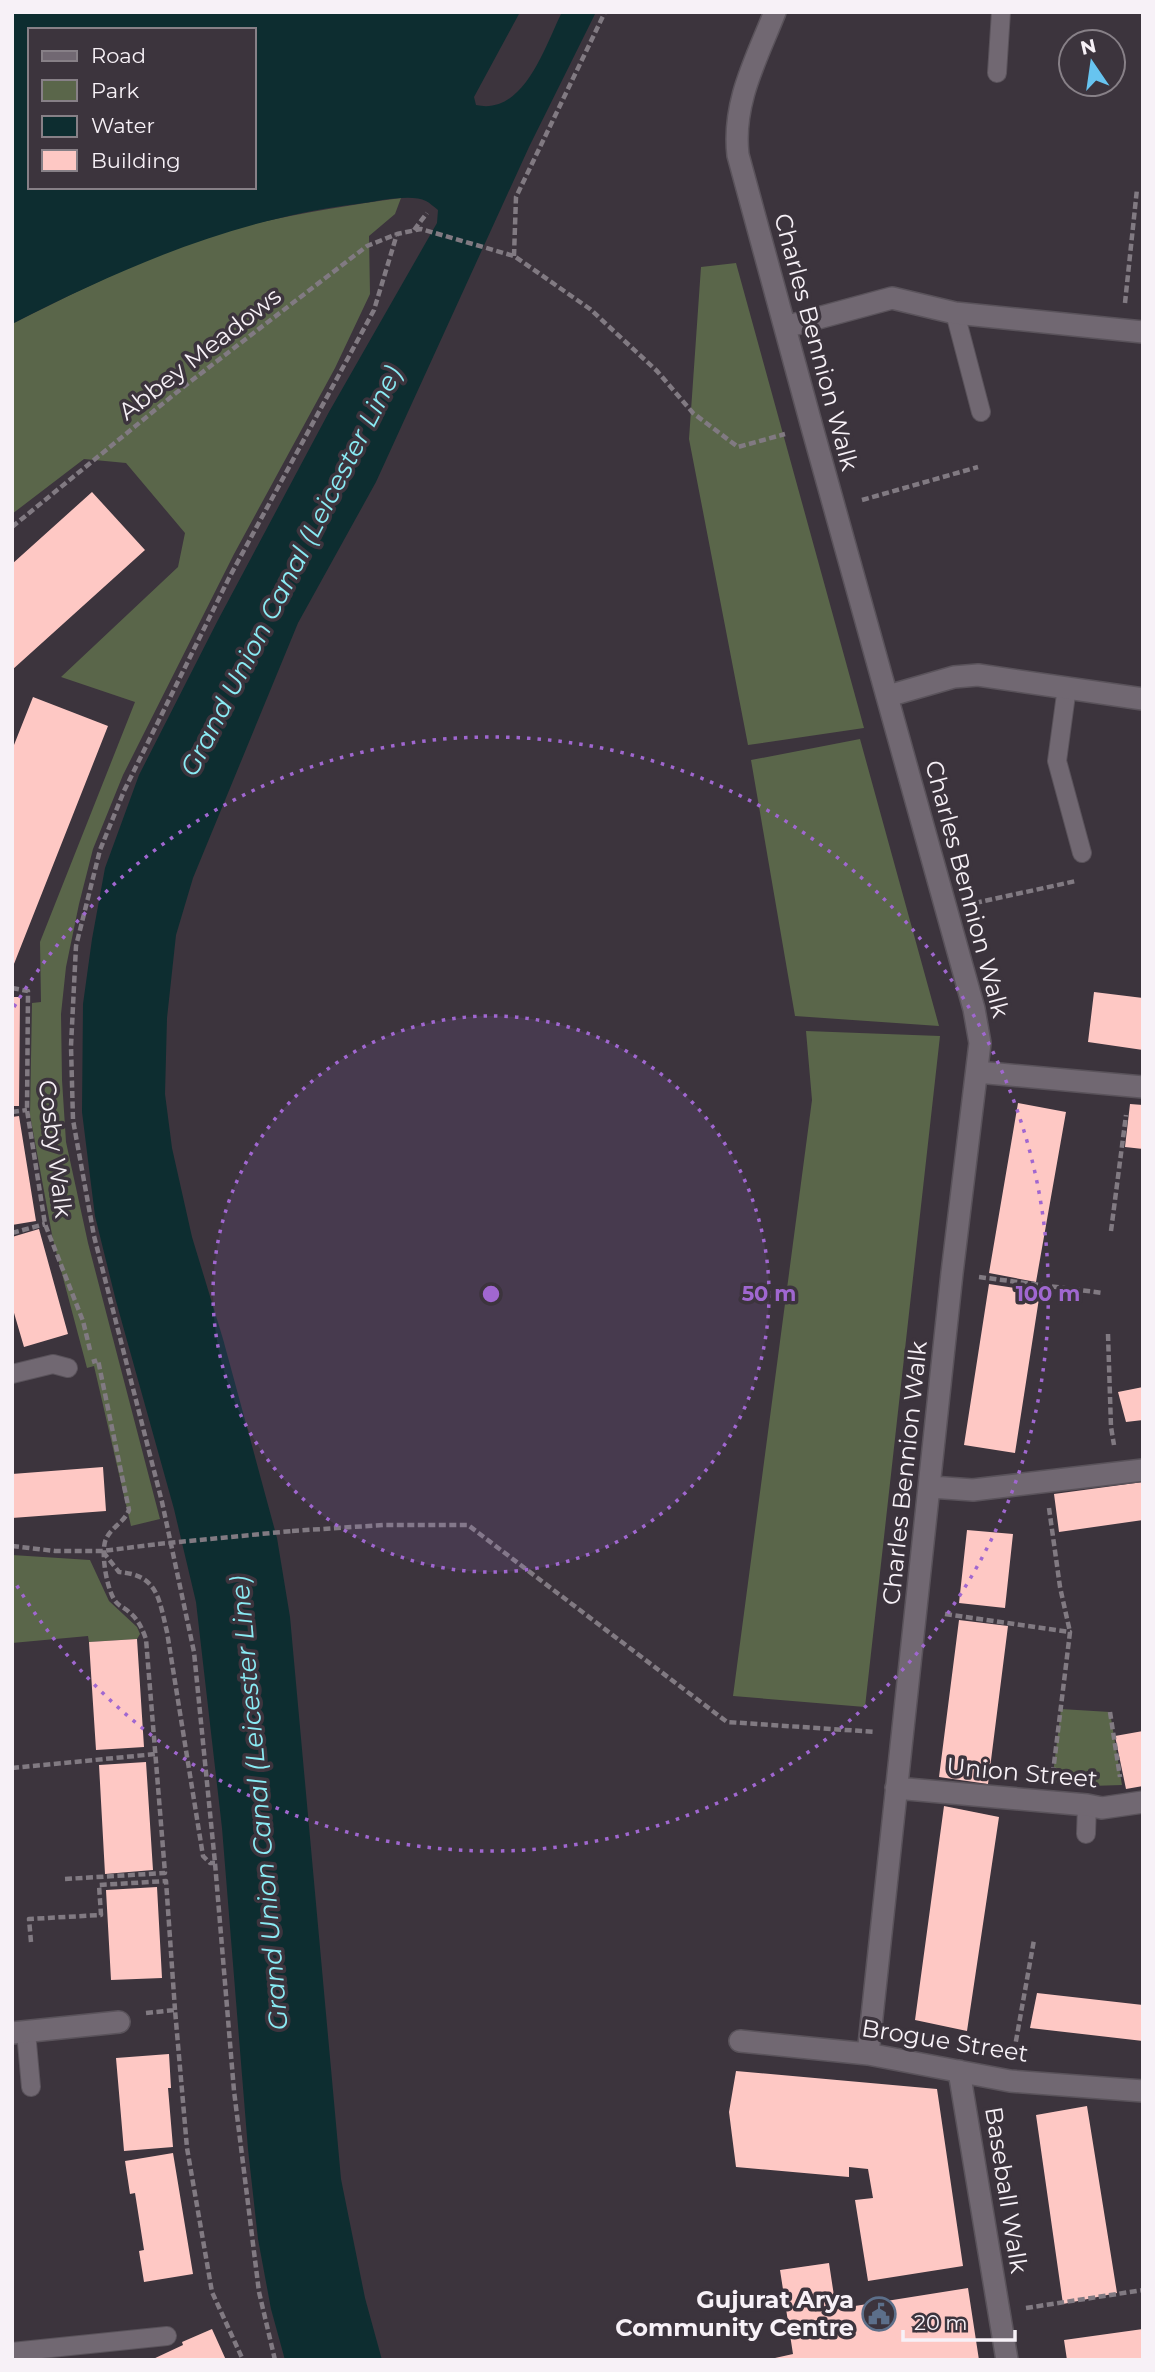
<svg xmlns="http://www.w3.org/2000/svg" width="1155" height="2372" font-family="Montserrat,sans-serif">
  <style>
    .green { fill: #5a664a }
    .water { fill: #0d2d30; fill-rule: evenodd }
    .building { fill: #fec8c4 }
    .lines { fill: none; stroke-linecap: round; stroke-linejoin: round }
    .lane-casing { stroke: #5a535b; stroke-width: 20 }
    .street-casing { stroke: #5a535b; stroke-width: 24 }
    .path { stroke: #817a82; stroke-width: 4.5; stroke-dasharray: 7 3.5; stroke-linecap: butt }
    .lane { stroke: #716872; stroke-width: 18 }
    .street { stroke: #716872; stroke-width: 21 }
    .path-bridge { stroke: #817a82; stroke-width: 4.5; stroke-dasharray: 7 3.5; stroke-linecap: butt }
    .ring { fill: none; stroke: #a067d0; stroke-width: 3.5; stroke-dasharray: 3.5 7 }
    .labels { text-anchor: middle; stroke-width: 7; stroke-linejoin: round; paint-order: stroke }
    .street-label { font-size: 24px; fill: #f7f1f7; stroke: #3c343d }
    .poi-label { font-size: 24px; font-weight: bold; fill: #f7f1f7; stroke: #3c343d; text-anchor: end }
    .water-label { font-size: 26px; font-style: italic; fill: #8aebf4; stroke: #3c343d }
    .centre { fill: #a067d0; stroke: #3c343d; stroke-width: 3.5 }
    .ring-label { font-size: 21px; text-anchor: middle; font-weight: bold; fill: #a067d0; stroke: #3c343d; stroke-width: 7; stroke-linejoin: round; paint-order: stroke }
  </style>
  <rect width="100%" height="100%" fill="#3c343d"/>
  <path class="green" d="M401,198L395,214L369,236L370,294L335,368L234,554L123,775L93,849L79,904L66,967L61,1014L62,1080L66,1142L88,1243L160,1519L131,1526L94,1366L87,1368L53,1240L30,1115L32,1003L41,1002L40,942L135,702L61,677L178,567L185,533L126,463L84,459L12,514V324C88,286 166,246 249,225C299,213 350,205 401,198Z
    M736,263L864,728L748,745L689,439L701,267Z
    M860,739L939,1026L795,1016L751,760Z
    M806,1031L940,1036L865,1707L733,1696L812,1100Z
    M12,1555L90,1560L109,1601L137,1627L140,1634L137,1639L89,1642L88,1636L12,1643Z
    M1061,1709L1110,1712L1122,1785L1091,1786L1052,1782Z"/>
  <path class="water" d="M12,12H520L474,97L476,105C524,116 545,46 562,12H596L529,147L376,482L298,623L193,878L176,935L167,1018L165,1094L172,1148L192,1237L223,1339L277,1538L290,1617L341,2179L365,2298L382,2360H285L271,2309L258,2239L248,2149L222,1828L196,1602L174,1509L116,1301L95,1216L82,1112L83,1004L92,939L105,868L139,775L218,620L329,412L437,223L438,210C434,207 430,203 426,201C411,193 374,202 357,204C231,220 124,267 12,324ZM30,30H254V187H30Z"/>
  <path class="building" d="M92,492L145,550L12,670V564Z
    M33,697L108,726L12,969V750Z
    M1094,992L1143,998V1050L1088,1042Z
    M12,997H20L19,1106H12Z
    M1018,1103L1066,1112L1036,1282L989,1273Z
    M1130,1104L1143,1105V1149L1125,1147Z
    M19,1116L36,1221L12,1225V1117Z
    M39,1229L68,1334L24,1347L12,1306V1237Z
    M989,1284L1040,1292L1015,1453L964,1445Z
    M1143,1387V1420L1126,1422L1118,1392Z
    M103,1467L106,1511L12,1518V1474Z
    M1143,1482V1520L1059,1532L1054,1494Z
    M967,1530L1013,1534L1005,1608L959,1603Z
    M959,1620L1008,1626L988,1784L939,1777Z
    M137,1639L144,1747L96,1750L89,1642Z
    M1143,1731V1786L1126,1789L1115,1736Z
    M146,1762L153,1870L105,1874L99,1765Z
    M944,1806L999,1817L967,2031L915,2020Z
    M157,1887L162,1978L111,1980L106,1890Z
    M1037,1993L1143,2005V2041L1030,2028Z
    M169,2054L171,2088H168L173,2147L124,2151L116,2058Z
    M736,2071L937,2089L963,2266L868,2281L855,2200L873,2198L868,2169L849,2167V2177L736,2167L729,2112Z
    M1087,2106L1117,2293L1063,2304L1036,2115Z
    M173,2153L193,2274L144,2282L139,2251L144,2250L135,2193L130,2194L125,2161Z
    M829,2263L836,2309L968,2288L979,2360H766L793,2354L780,2270Z
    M212,2329L226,2360H151L183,2345L182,2342Z
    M1143,2329V2360H1067L1064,2340Z"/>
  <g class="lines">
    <defs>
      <path id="lane" d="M997,73L1001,12
        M955,313L981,412
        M1067,687L1057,761L1082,853
        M12,1374L53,1364L68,1368
        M1086,1834L1087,1805
        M26,2032L31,2087
        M12,2352L167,2336"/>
      <path id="street" d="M775,12C756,60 732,103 738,155L812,427L974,1009L980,1043L952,1273L868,2054
        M785,327L892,298L955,313L1143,332
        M888,696L954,677L978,675L1143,699
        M977,1072L1143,1087
        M931,1487L973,1490L1143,1470
        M896,1788L1087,1805L1102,1808L1143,1802
        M12,2033L119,2022
        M740,2041L868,2054L1010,2081L1143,2091
        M959,2071L1007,2360"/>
    </defs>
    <use href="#lane" class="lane-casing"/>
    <use href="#street" class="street-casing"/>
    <path class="path" d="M414,230L427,213
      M514,256L516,197L605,12
      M1125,303L1137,189
      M862,500L978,467
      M12,527L182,388L367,246L397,234L421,229L514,256L590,309L657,371L693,413L738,447L785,434
      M975,903L1076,881
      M12,988L28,991L27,1110L45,1224L83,1321L90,1350
      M12,1112L27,1110
      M1111,1231L1126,1115
      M12,1233L45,1224
      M979,1277L1103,1293
      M1108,1334L1111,1427L1114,1445
      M1049,1508L1060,1587L1070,1632
      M292,1531L383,1525H468L727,1722L876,1732
      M12,1546L55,1551H103L158,1544
      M103,1552L119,1572C158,1575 159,1599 167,1632L203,1856L210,1863H215
      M945,1614L1070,1632L1053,1772
      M1110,1712L1120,1777
      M12,1768L156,1754
      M65,1879L165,1873L146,1639C142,1628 138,1619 129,1612C125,1608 119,1606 116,1602C107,1592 100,1551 106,1539C112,1526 123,1524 129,1510L98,1360L92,1362
      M31,1942L29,1919L101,1915L99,1885L166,1881L175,2010
      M146,2013L175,2010L187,2148L212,2292L243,2360
      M1014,2052L1034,1940
      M1026,2308L1143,2290
      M275,2360L259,2292L234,2091L215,1863L194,1652L162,1502L94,1236L73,1120L71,1046L76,946L100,850L124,791L229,578L374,310L397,234"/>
    <use href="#lane" class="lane"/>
    <use href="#street" class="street"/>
    <path class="path-bridge" d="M158,1544L292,1531"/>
  </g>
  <circle cx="491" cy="1294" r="278" fill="#a067d0" fill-opacity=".12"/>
  <g class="ring">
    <circle cx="491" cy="1294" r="278"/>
    <path d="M14 1007A557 557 0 1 1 14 1581"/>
  </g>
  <defs>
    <symbol id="civic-ring" viewBox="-11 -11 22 22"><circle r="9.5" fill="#3c343d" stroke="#5c6f8a" stroke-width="1.5"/><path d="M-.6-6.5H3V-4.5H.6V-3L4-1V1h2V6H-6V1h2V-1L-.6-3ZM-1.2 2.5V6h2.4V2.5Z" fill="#5c6f8a"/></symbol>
  </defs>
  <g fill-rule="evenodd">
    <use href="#civic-ring" x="860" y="2295" width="38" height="38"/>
  </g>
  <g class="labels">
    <g class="street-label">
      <text transform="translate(816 342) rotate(75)" y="8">Charles Bennion Walk</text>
      <text transform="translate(200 354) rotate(-38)" y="8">Abbey Meadows</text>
      <text transform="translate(967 889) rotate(75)" y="8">Charles Bennion Walk</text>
      <text transform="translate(55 1149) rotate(83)" y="8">Cosby Walk</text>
      <text transform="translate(905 1473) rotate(-84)" y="8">Charles Bennion Walk</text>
      <text transform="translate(1022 1773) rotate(5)" y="8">Union Street</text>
      <text transform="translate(945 2041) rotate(9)" y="8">Brogue Street</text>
      <text transform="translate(1006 2190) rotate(81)" y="8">Baseball Walk</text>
    </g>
    <g class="poi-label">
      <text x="854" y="2308">Gujurat Arya<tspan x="854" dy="28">Community Centre</tspan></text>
    </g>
    <g class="water-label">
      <text transform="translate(291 571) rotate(-63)" y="9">Grand Union Canal (Leicester Line)</text>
      <text transform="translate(259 1803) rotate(-95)" y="9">Grand Union Canal (Leicester Line)</text>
    </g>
  </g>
  <circle cx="491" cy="1294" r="10" class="centre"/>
  <g class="ring-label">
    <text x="769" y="1301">50 m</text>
    <text x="1048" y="1301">100 m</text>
  </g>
  <rect width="1155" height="2372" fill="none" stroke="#f7f1f7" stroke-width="28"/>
  <rect x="28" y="28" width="228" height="161" fill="#3c343d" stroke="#878087" stroke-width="2"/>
  <rect x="42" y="51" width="35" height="10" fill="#716872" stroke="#878087" stroke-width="2"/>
  <text x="91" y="63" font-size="21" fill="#f7f1f7">Road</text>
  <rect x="42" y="80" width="35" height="21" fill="#5a664a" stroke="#878087" stroke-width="2"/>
  <text x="91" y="98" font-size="21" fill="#f7f1f7">Park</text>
  <rect x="42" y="116" width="35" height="21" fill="#0d2d30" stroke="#878087" stroke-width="2"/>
  <text x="91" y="133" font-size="21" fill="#f7f1f7">Water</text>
  <rect x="42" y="150" width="35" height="21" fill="#fec8c4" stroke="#878087" stroke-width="2"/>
  <text x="91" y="168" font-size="21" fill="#f7f1f7">Building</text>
  <g transform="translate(1092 63) rotate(347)"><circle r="33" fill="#3c343d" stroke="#878087" stroke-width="2"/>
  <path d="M0-5L12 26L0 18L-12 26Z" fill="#67c4f0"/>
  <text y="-10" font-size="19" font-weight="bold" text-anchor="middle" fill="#f7f1f7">N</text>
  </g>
  <path d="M903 2330v10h112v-10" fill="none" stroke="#f7f1f7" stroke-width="3.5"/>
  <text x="914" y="2330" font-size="21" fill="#f7f1f7" stroke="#3c343d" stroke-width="5" paint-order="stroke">20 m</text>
</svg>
